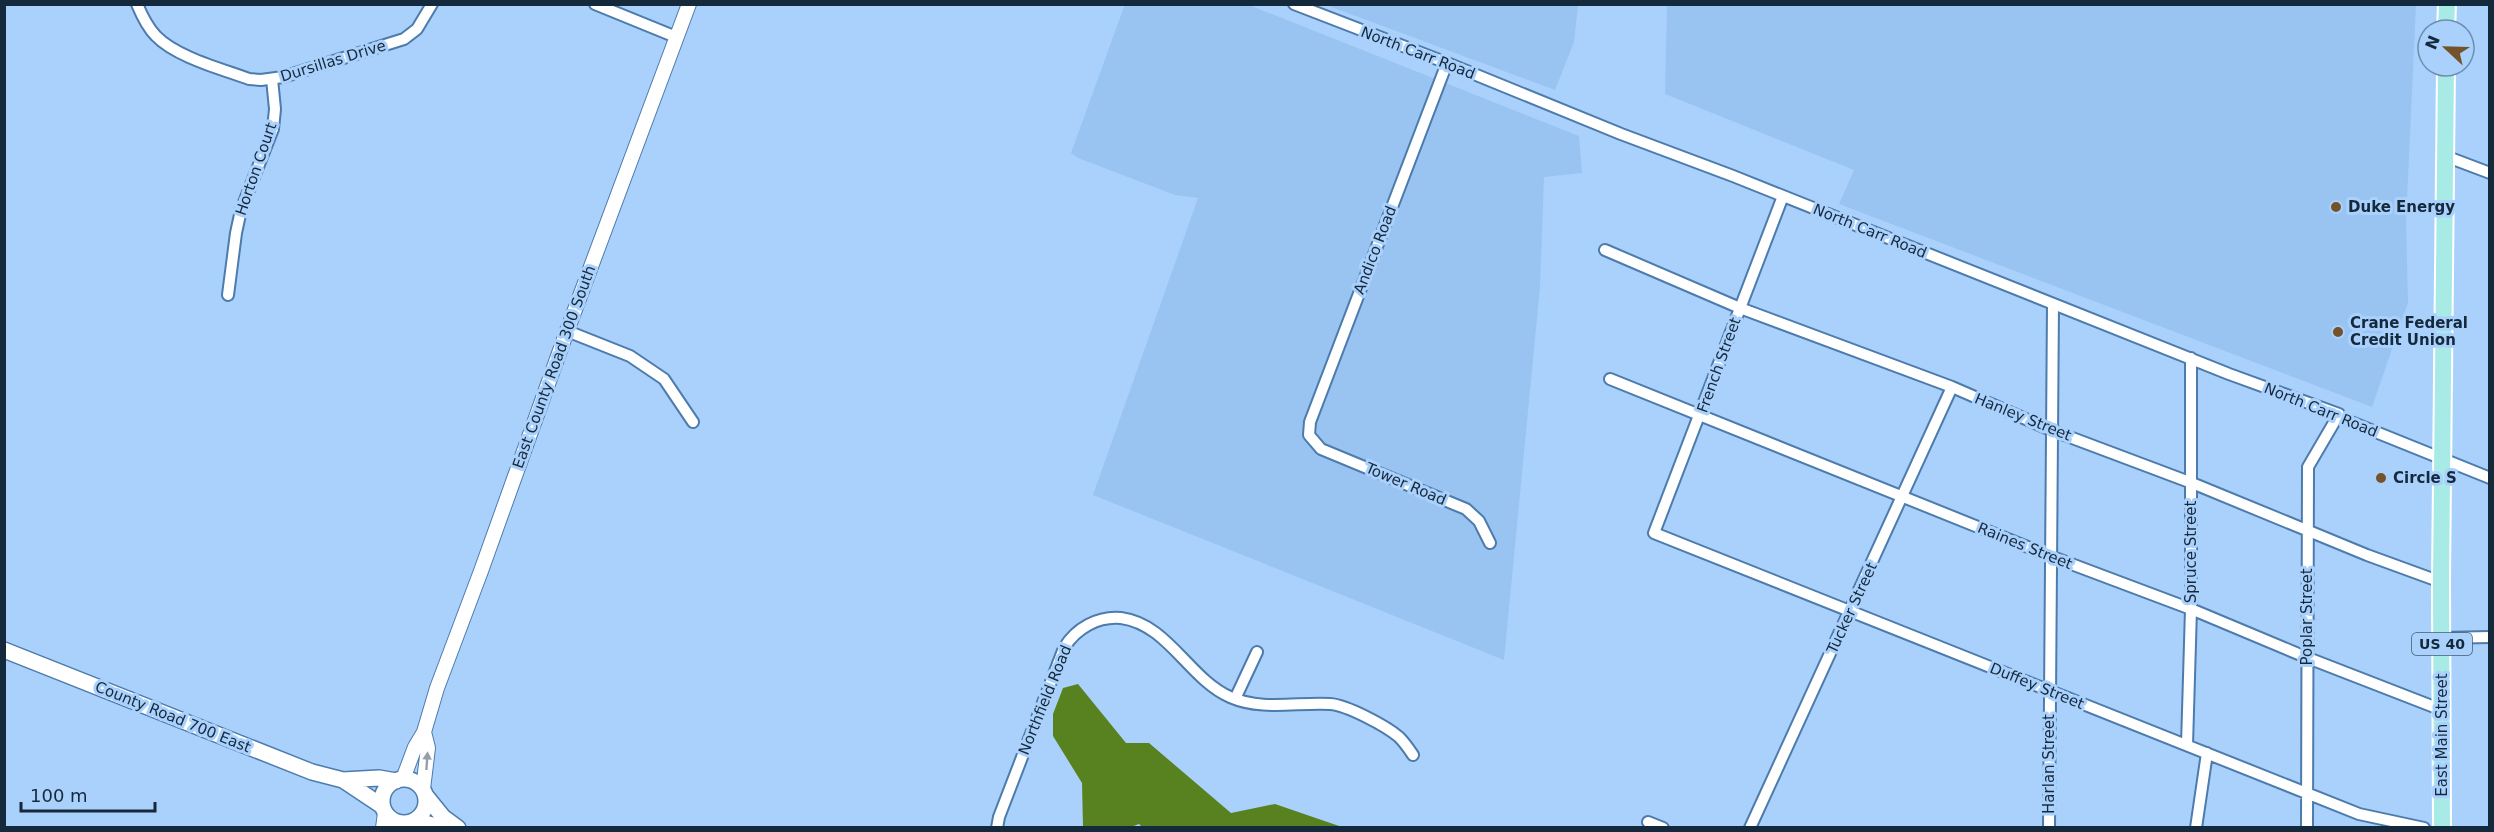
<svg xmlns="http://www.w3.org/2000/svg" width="2494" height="832" font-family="'DejaVu Sans',sans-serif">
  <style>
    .built { fill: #99c4f2 }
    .water { fill: #57821f }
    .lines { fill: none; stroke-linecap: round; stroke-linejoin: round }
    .minor-casing { stroke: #4c7bac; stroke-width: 14 }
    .tertiary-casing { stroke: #4c7bac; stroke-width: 16 }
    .secondary-casing { stroke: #4c7bac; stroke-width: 18 }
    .primary-casing { stroke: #fff; stroke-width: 20 }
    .minor { stroke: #fff; stroke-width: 10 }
    .tertiary { stroke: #fff; stroke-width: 14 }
    .secondary { stroke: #fff; stroke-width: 15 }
    .primary { stroke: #a8eae6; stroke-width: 16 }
    .oneway { fill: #969fa8 }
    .poi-dot { fill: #74532a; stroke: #aad1fc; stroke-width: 2 }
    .labels { text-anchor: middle; stroke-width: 6; stroke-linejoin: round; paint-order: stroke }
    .shield { fill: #aad1fc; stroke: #425b76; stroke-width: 1.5 }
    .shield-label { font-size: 14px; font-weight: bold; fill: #15293d }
    .street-label { font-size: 15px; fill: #15293d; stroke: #aad1fc }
    .poi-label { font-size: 15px; font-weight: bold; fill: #15293d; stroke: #aad1fc; text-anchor: start }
  </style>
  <rect width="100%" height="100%" fill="#aad1fc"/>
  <path class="built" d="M1125,4L1249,5L1579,136L1582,173L1544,177L1540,287L1504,660L1093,495L1198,198L1175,195L1078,158L1071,153Z
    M1326,5L1578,4V5L1574,42L1555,90Z
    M1667,5H2416L2406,221L2408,303L2372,407L1839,204L1854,170L1665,94Z"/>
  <path class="water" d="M1078,684L1126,743H1149L1231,813L1275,804L1342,827L1143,828L1139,824L1131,827H1083L1082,783L1053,736V714L1063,688Z"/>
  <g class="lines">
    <defs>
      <path id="minor" d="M137,4C142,16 147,27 156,36C176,57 222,69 249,79L261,80L283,77L404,39L417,29L432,4
        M595,4L676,37
        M1294,4L1447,63L1621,134L1733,176L2229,374L2339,414L2341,418L2490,478
        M1447,63L1310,422L1309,435L1321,449L1466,509L1479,521L1490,543
        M2445,156L2490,173
        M1783,196L1654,533L2359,814L2424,828
        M1605,250L1740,308L1952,387L2051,430L2192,483L2367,555L2441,582
        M228,295L236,233L241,210L273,129L275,109L272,79
        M567,331L630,356L664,379L693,422
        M1610,379L2050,556L2191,609L2308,658L2442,710
        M2442,638L2490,637
        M1235,699L1257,652
        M2187,745L2191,609V358
        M1648,822L1663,828
        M997,828L999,817L1064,648C1076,628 1098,616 1121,618C1168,624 1189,679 1230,697C1262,711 1297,702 1330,704C1347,705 1386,726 1399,737C1404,742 1409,749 1413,755
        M1750,828L1952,387
        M2049,828L2053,304
        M2196,828L2207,753
        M2307,828L2308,467L2339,414"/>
      <path id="tertiary" d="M403,779L415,747L424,732L437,688L481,571L567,331L689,4
        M423,789L428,748L424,732
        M383,828L385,813"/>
      <path id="secondary" d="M4,650L312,772L343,780L382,806
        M382 801a22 22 0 1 1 44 0a22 22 0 1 1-44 0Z
        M343,780L379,778L396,781
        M426,796L443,817L458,828
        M415,820L442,828"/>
      <path id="primary" d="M2446,30L2447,4
        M2442,828L2441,582L2446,66"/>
    </defs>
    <use href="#minor" class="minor-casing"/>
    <use href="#tertiary" class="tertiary-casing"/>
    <use href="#secondary" class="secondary-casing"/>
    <use href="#primary" class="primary-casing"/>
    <use href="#minor" class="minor"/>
    <use href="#tertiary" class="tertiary"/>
    <use href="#secondary" class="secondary"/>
    <use href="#primary" class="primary"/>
  </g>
  <defs><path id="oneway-solid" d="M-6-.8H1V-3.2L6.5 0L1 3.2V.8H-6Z" transform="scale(1.5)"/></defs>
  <use class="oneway" href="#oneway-solid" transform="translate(427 761) rotate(-86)"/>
  <g class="poi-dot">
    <circle cx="2336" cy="207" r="6"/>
    <circle cx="2338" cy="332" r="6"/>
    <circle cx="2381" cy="478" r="6"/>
  </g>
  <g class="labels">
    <rect class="shield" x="2412" y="633" width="60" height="22" rx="4.5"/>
    <g class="shield-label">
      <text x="2442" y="649">US 40</text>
    </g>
    <g class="street-label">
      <text transform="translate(1418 53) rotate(21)" y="5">North Carr Road</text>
      <text transform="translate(333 61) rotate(-17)" y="5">Dursillas Drive</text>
      <text transform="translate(256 169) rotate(-71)" y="5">Horton Court</text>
      <text transform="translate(1870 231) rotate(22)" y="5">North Carr Road</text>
      <text transform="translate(1375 250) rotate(-69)" y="5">Andico Road</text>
      <text transform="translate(1719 365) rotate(-70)" y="5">French Street</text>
      <text transform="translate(554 367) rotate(-70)" y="5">East County Road 300 South</text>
      <text transform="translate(2321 410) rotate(22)" y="5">North Carr Road</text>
      <text transform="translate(2023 417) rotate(22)" y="5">Hanley Street</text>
      <text transform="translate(1406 484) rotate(23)" y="5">Tower Road</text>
      <text transform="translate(2025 546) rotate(22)" y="5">Raines Street</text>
      <text transform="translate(2191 552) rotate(-90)" y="5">Spruce Street</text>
      <text transform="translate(1852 608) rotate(-65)" y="5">Tucker Street</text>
      <text transform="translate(2307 617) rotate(-90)" y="5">Poplar Street</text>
      <text transform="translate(2037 686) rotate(22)" y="5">Duffey Street</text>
      <text transform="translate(1045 700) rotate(-68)" y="5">Northfield Road</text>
      <text transform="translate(173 717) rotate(22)" y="5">County Road 700 East</text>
      <text transform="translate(2442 735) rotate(-90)" y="5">East Main Street</text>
      <text transform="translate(2049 764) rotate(-90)" y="5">Harlan Street</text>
    </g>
    <g class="poi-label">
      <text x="2348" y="212">Duke Energy</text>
      <text x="2350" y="328">Crane Federal<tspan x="2350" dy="17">Credit Union</tspan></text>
      <text x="2393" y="483">Circle S</text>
    </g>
  </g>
  <rect width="2494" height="832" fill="none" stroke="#15293d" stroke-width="12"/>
  <g transform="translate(2446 48) rotate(292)"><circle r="28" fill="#aad1fc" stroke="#6e8eb0" stroke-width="1.5"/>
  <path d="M0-4.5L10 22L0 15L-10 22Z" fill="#74532a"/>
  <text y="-9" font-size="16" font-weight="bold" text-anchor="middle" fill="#15293d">N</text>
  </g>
  <path d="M21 802v9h134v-9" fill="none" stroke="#15293d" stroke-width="3"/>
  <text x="30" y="802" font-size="18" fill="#15293d" stroke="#aad1fc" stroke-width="4.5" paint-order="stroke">100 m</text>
</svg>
